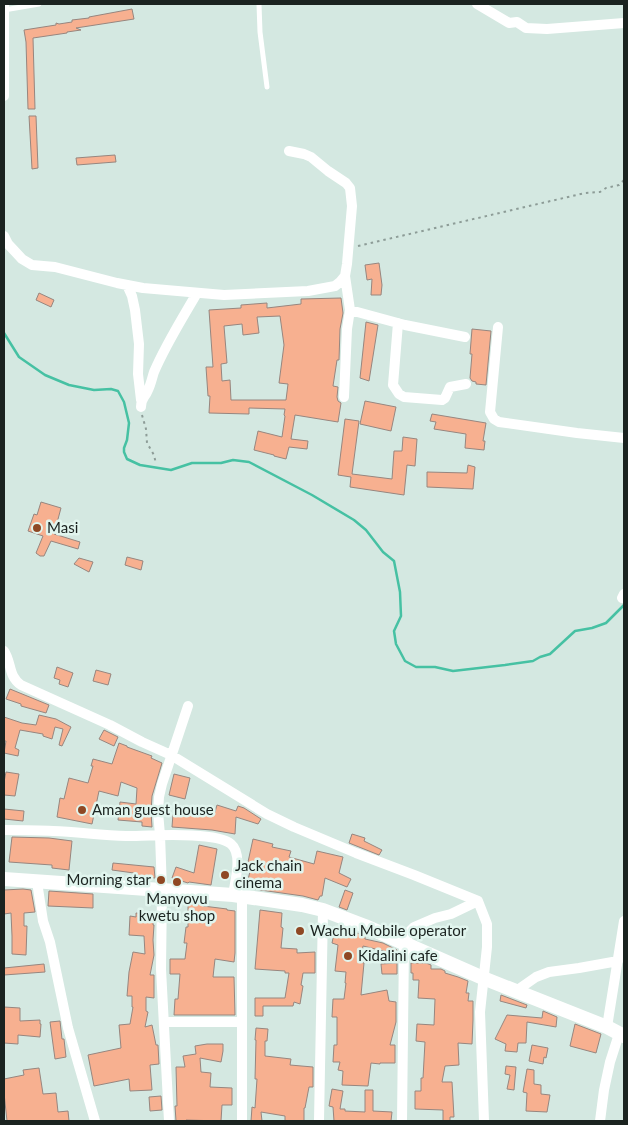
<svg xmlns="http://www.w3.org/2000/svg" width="628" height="1125" font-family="Lato,sans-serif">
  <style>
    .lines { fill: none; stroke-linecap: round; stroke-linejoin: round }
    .stream { stroke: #46c1a3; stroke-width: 2.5 }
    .building { fill: #f7b090; stroke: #97867f; fill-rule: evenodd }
    .path { stroke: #8d9c97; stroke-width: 2; stroke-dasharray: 2.5 4; stroke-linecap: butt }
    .lane { stroke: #fff; stroke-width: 5 }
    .street { stroke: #fff; stroke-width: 10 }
    .secondary { stroke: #fff; stroke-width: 14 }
    .poi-dot { fill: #8f4824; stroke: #e1f5ee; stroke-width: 2 }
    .labels { text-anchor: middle; stroke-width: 5; stroke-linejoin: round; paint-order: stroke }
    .poi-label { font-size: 15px; fill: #1b2320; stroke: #e1f5ee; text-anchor: start }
  </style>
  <rect width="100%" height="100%" fill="#d4e8e1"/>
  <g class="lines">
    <path class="stream" d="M4,333L19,357L45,375L69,385L94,390L111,389L118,391L124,402L129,423L127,440L124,448V452L127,459L140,465L171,470L192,463H221L233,460L249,462L312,495L354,520L366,530L383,552L394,561L400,592L401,616L394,631L396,644L405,661L416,667H435L453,671L505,665L533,661L540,657L550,654L575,631L592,628L606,623L624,605"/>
  </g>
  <path class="building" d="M132,9L134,19L76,28L81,30L67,32V33L33,38L35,109H28L26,42L24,30L56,25V23L59,24L72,22V20L89,18V17Z
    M29,116H36L38,168L32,169Z
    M115,155L116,162H115L77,165L76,158Z
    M379,263L382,285L381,295H371L372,279L367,280L365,265Z
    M39,293L54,300L51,307L36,300Z
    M341,298L343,313L340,329L339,360H337L333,386L338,387L337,397L338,401L341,403L338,422L295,415L291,439L308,441L307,449L289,447L286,459L274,456V455L254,450L258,431L282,437L285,416L284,415L285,409L249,408V414L209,413L210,396H208L206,367H213L209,310L241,308V305L267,303V308L301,304V299ZM280,316L284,345L279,383L288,384L286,400H231L230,380L222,381L221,364L227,363L224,326L242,324L243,335L259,333L257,317Z
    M366,322L378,325L369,381L360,378Z
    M472,329L491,331L486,385L476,384V382L472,381L470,378L472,354H470Z
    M365,401L396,407L391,431L360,424Z
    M432,414L486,423L483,441H485L484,450L465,448L466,434L434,429L436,422L430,421Z
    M345,419L359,421L352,474L392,479L394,451H402L403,437L417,439L415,466L407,465L404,495L350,487L351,477L338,475Z
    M468,465L475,467L473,489L427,487V472L467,473Z
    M41,502L61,508L54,534L80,542L78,549L51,541L44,556H40L36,553L43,536L28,531L34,514L37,515Z
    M127,557L143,561L141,570L125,565Z
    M79,558L93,562L89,572L74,564Z
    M57,667L73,673L68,687L59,684L60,680L54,678Z
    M96,670L111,674L108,685L93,681Z
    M10,689L49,705L46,713L21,706V704L6,699Z
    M39,715L56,719L71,727L62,746L59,745L63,729L55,727L52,739L43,736V734L20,730L15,748L19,750L18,756L4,753L6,741H4V717L22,723L36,725Z
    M104,730L118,737L114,746L99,739Z
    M119,743L127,746V747L152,756L151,758L162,763L152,796L151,812L152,827L142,826V822L118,820L120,802L136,804L137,788L121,782L118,796L99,791L92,824L57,817L60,798L64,799L69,778L88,783L93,766H91L93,759L112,764Z
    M6,772L19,774L15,796L4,795V782Z
    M174,774L190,778L185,799L169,795Z
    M217,805L236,811L238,806L244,808L261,819L258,824L236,817L235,834L212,830L172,827L173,814L198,816L199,808L215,812Z
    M4,809L24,811L23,821L4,819Z
    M352,834L365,838L364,841L382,850L379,855L349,843Z
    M12,837L49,838L72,841L69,870L52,868V865L9,862Z
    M253,839L273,844L272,847L291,851L289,857L314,864L317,851L343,857L339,873L351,879L347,887L325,878L322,896H320L318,900L303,896L246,888L252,863L248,862Z
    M199,845L217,849L211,885L189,882L188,883L172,878L176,867L194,873Z
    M113,863L154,867L155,878L134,876V873L112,870Z
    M23,889L31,890L35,912L24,913V926H27L26,955L12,954V936L11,913L4,914V890Z
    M345,890L353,893L347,910L339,907Z
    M49,891L93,894V908L48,906Z
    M188,904H203V906L227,909V910L235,911V953L234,962L215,959L213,977H234L235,1015H174L175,999H178L180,974H170V959H185L187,943H184L186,927H188Z
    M260,910L282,913L281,927L283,928L281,948L297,949V953L315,952V973H303L301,985L303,986L300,1004L294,1002L293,1006H263V1016H255V998H285L289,973H285V971L255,969Z
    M136,913L154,915L153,925H154L153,940L154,955L150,975H154V998L146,997V1011L148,1012L145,1027L152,1025L156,1045H158L159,1064L150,1065L152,1090L130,1091L129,1079L94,1086L88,1055L121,1048L119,1025L130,1024L133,1007H132V996H127L129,972L133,952L145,954L144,936L129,935L130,916L136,917Z
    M335,929L362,934L365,936V939L383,943L397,950L396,954L363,946L360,962L364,963L361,995L387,990L389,1001L396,1002V1022L390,1045H395V1063H380V1064L371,1063L368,1086L342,1085L343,1071L338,1070L340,1062H333L334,1045H337V1017H332L333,999H344L346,983H345L346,972L335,971L338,945L332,943Z
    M397,963V974H382L381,964Z
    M411,963H426L431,965V969H441L445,971V973L458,977L468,981L466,993H469L468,1001H473V1020L472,1044L458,1043L459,1065L445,1066L442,1082H452L454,1117H450V1121H443V1110L415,1109V1091H421V1078H423L425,1042L416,1041L417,1024L434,1025L435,999L418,998L419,980H413V973H411Z
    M44,964L45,972L4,975V968Z
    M501,995L527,1005L526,1008L500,1001Z
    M4,1007L20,1008V1021L40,1020V1024H41L40,1037L18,1035V1044L4,1043Z
    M543,1011L557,1017L556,1027L527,1022L526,1043H518L517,1052L505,1051L506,1044L495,1039L507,1015L542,1018Z
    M60,1021L62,1039H64L66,1057L55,1059L50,1022Z
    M575,1024L601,1034L596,1053L570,1046Z
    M256,1028L268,1029L267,1041H265V1056L291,1059L290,1065L313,1067V1087H309L305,1108H304V1121H285V1116L261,1112L262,1121H251L252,1107L255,1108L257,1079H255L256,1040H255Z
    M207,1044H223V1051L221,1062L200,1058L201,1072L211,1073L210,1087L232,1088V1105H222L221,1121L186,1120V1121H176L175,1106H177L176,1067H185L183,1056L196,1054L195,1046Z
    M532,1045L548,1048L546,1058L544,1057L543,1064L529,1061Z
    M506,1066L516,1067L514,1090L507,1089L510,1075L505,1074Z
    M39,1068L43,1094L56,1093L58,1112L68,1111L69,1121H7L4,1093V1079L24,1075L23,1070Z
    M527,1069L534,1070V1084L541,1085V1094L550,1095L547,1112L526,1111L527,1093L523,1092Z
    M332,1089L343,1091L340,1109H345V1111L365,1112V1090H373V1111L392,1112L391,1121H334L333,1107L329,1106Z
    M161,1096L162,1110L150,1111L149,1097Z"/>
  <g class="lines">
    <path class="path" d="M358,246L585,193L600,192L606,188L619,185L624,180
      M142,415L146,429L147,443L154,455L156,464"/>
    <path class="lane" d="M259,4L260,32L267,87
      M4,10L39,4"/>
    <path class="street" d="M477,4L509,23L517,22L526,28L547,29L624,23
      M4,96V4
      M4,236L8,244L22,259L32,265L55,267L117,283L143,288L224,295L308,291L335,286L340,282L345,276L347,264L352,206L350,188L346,183L328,171L311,157L304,154L289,151
      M127,285L132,296L135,310L139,344L138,374L141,400
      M350,310L405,325L465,337
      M398,323L393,385L399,394L404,397L442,400L445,398L450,387L466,384
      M498,327L490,412L494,419L499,422L577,433L624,438
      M344,397L347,329L350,310L345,276
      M141,407C141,397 145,398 148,390C151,384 152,378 154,372C166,344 182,319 197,293
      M622,598L624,594
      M4,651C12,663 8,676 21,685L110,725L142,742L171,755L267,814L294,827L356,853L414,875L478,901L487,924V947L480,1012L484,1121
      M4,830C20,830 37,830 53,831C77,832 101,835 126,836C147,836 216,831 231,844C243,854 235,881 233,895
      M37,882L43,921L50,942L68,1028L95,1121
      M242,896V1121
      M516,991L536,977L549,972L579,968L618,961
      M164,1022H242
      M607,1027L624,921
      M169,1121L161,969L162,890L160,835L158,812L159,797L162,784L188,706
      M319,1121L323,910
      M402,1121L404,944L410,931L414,927L435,918L451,914L478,901
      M600,1121L604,1090L610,1062L619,1034"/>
    <path class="secondary" d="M4,879L233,895L302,905L323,910L365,926L483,978L607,1027L624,1036"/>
  </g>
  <g class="poi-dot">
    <circle cx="37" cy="528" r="5"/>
    <circle cx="82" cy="810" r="5"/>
    <circle cx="225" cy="875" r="5"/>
    <circle cx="161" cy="880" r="5"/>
    <circle cx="177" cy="882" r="5"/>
    <circle cx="300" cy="931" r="5"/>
    <circle cx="348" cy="956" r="5"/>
  </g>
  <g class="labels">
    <g class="poi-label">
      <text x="47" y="533">Masi</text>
      <text x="92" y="815">Aman guest house</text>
      <text x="235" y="871">Jack chain<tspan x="235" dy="17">cinema</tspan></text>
      <text x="151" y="885" text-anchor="end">Morning star</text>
      <text x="177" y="904" text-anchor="middle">Manyovu<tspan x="177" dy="17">kwetu shop</tspan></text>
      <text x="310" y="936">Wachu Mobile operator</text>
      <text x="358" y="961">Kidalini cafe</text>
    </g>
  </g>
  <rect width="628" height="1125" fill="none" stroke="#1b2320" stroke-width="10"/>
</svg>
